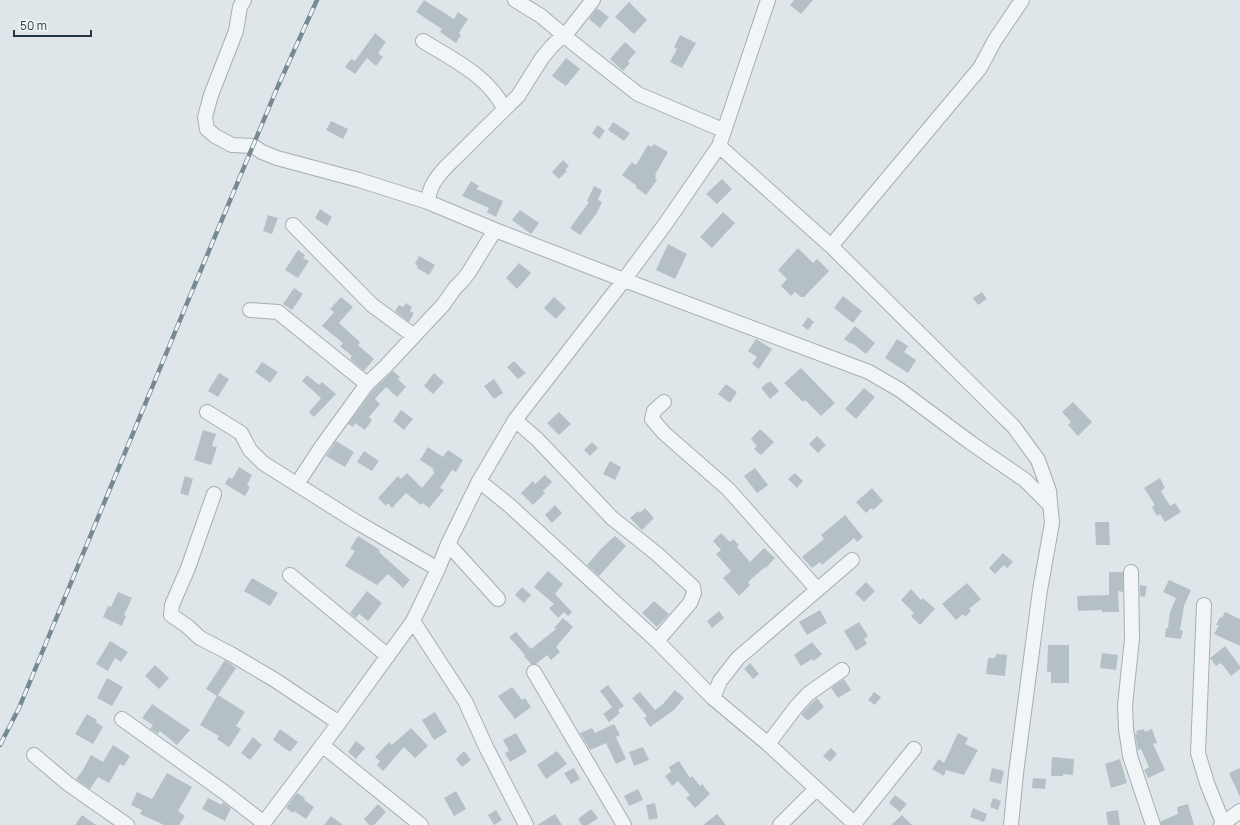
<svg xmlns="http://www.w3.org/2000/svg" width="1240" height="825" font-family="Manrope,sans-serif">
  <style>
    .building { fill: #b5c0c6 }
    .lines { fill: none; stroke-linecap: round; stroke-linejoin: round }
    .minor-casing { stroke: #a4aeb3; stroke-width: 16 }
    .minor { stroke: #f2f5f7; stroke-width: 14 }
    .rail-casing { stroke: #778a94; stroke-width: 4.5 }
    .rail { stroke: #eef4f6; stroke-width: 3; stroke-dasharray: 9; stroke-linecap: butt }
  </style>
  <rect width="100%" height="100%" fill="#dfe6e9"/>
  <path class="building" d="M424,0L454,19L458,12L468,19L459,33L461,35L456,43L440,32L442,29L416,12Z
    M794,0H813L801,14L790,5Z
    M629,2L647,20L634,34L615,17Z
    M597,8L609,17L600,28L589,19Z
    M375,33L386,42L378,53L383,57L376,66L367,58L355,74L345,67L351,59L355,61Z
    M680,35L696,43L682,68L670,62L677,49L674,47Z
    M625,42L636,52L628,61L630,63L623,71L610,59Z
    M566,58L580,69L566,86L552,76Z
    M331,121L348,129L343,139L326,130Z
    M613,122L630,133L624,141L608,130Z
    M598,125L605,131L599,139L592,133Z
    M654,144L668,152L655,175L656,176L655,178L657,180L646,195L635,187L637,186L622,175L632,162L636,165L648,145L652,147Z
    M563,160L569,166L565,170L567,171L559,179L552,172Z
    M722,179L732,189L717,204L706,194Z
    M471,181L479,186L476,189L503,201L496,217L487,212L489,208L462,196Z
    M594,186L602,190L598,200L602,202L597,213L580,235L570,228L589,202L587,201Z
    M320,209L332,217L327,226L315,218Z
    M520,210L539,223L531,234L512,220Z
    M723,212L735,223L712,248L700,237Z
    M268,215L278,218L272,234L263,231Z
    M668,244L687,254L675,279L656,270Z
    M798,248L813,263L817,259L829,271L804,297H801L795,292L791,296L781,286L787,279L778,270Z
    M298,250L305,255L303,258L309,261L298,278L285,270Z
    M419,256L435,265L429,275L417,268L418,266L415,264Z
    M519,263L531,273L517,289L506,278Z
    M294,288L303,294L292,310L283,304Z
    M982,292L987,299L978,305L973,298Z
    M843,296L862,311L853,323L834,308Z
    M341,297L353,307L339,323L360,342L358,345L374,359L364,371L350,359L352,356L340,346L343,343L322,326L334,312L330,309Z
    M554,297L566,308L556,319L544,308Z
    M406,303L412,307L410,311L414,313L409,322L395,311L399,305L403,307Z
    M808,317L814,322L808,330L802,326Z
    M855,326L875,343L866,354L852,343L851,344L844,339Z
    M756,339L772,349L759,369L752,364L757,357L748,351Z
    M897,339L908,346L904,352L916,360L908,373L885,358Z
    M514,361L526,373L518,379L507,367Z
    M262,362L278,372L270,383L255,372Z
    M801,368L835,403L821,416L805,400L803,402L784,383Z
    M393,371L400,377L398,379L406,387L397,397L386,387L375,399L380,404L369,417L372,420L365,430L355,423L353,427L348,424L373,390Z
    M219,373L229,379L218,397L208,391Z
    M434,373L444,382L433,394L424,386Z
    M307,375L319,385L322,382L336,394L314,417L309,412L321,398L302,381Z
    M494,379L503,393L494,399L484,386Z
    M768,382H771L779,391L770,399L761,388Z
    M726,384L737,392L730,403L718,394Z
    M864,388L875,397L856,419L845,409Z
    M1073,402L1092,422L1078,436L1068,425L1071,422L1062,412Z
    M401,410L413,419L404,430L393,421Z
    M559,412L571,424L559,435L547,423Z
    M760,429L774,442L761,455L754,449L757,446L751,439Z
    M203,430L216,434L212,446L217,447L211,465L194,460Z
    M817,436L826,445L818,453L809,444Z
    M336,441L354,452L345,467L326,456Z
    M592,442L598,448L590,456L584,450Z
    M428,447L443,457L448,450L463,460L456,472L452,470L440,488L444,490L429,508L423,503L421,505L406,493L392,508L388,503L386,506L378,498L398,476L401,479L407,473L422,488L435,472L432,470L434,469L420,460Z
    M364,451L379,461L372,471L357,462Z
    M610,461L621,467L615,480L603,474Z
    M239,467L252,475L247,485L250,487L245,496L225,484L229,477L232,479Z
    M755,468L768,485L757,493L744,476Z
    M795,473L803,481L797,488L788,479Z
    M545,475L552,482L543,491L545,493L533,505L521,493L533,481L535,484Z
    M185,476L193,479L188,496L180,493Z
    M1160,478L1165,488L1161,491L1170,506L1175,503L1181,512L1165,522L1160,514L1157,516L1152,507L1155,505L1144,488Z
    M872,488L883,501L873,510L871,508L866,513L856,502Z
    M555,505L562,513L552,523L545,515Z
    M645,508L654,518L642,530L630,518L638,511L640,513Z
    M845,515L863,537L857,542L854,538L822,565L820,562L812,568L802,557L824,539L821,535Z
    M1095,522H1109L1110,545H1096Z
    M721,533L730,542L733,539L739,545L737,547L750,562L764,548L775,558L766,568L765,567L748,582L750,585L739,596L723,578L731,571L716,554L721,550L713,541Z
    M358,536L380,550L379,552L410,580L403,588L388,574L377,585L345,566L355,551L350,549Z
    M615,536L626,546L599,576L587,565L602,548Z
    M1003,553L1013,562L1007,568L1004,565L995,574L989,568Z
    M548,571L563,584L555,594L572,612L568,616L564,612L558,618L549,608L554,604L534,587Z
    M1109,572H1123V592L1118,591L1119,612H1102V610L1078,611L1077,596L1109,595Z
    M252,578L278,593L270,606L244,591Z
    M1169,580L1191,590L1184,606L1180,630L1183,631L1181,639L1165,637L1166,628H1168L1170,612L1176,598L1163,592Z
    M866,582L875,591L864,602L855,593Z
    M967,583L981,599L969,609L971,611L965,617L963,614L956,620L942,604Z
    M1140,585L1147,586L1145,597L1140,596Z
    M522,587L531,595L524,603L515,595Z
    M911,589L921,600L923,598L935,609L920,625L911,616L914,613L901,600Z
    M367,591L382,603L368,621L359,614L356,618L350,613Z
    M118,592L132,598L124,615L126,616L122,626L103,617L108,606L111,607Z
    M654,601L669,614L657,627L642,613Z
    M820,610L827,623L807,635L799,622Z
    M719,611L724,618L712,628L707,621Z
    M1225,612L1240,619V646L1214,634L1219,625H1216L1220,617L1222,618Z
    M563,618L573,627L556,647L560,652L551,660L547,655L536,664H531L524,656L525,655L509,637L516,632L531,649L556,629L554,628Z
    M859,622L868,636L864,639L867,644L856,651L844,631Z
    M110,641L128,652L121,662L115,658L108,671L96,664Z
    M812,642L822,654L814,661L812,659L801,666L794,655Z
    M1048,645H1069V683H1051V672H1047Z
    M1225,646L1240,666V669L1231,676L1221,663L1216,666L1210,658Z
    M1102,653L1118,655L1116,670L1100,668Z
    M996,654L1007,655L1005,676L986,674L988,658H995Z
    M225,660L236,668L218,695L245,712L236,726L241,729L229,747L217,739L219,736L200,725L217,696L206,689Z
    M750,663L759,674L753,679L744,669Z
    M155,665L169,678L159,689L145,676Z
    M107,678L123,687L112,706L97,698Z
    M844,679L851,690L838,698L831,688Z
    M608,685L624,706L618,710L620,713L609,722L603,714L612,707L600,691Z
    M512,687L522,700L525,698L531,707L515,719L498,696Z
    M675,690L684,698L674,710L650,727L644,718L647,716L632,698L640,692L655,710L663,704Z
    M874,692L881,697L875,705L868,700Z
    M817,698L824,707L808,721L801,714Z
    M152,704L190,730L177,745L160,731L158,734L150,729L153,725L142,718Z
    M435,712L447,732L434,740L422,720Z
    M87,714L97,720L96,722L103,727L93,744L75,734Z
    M614,724L620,735L616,737L626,759L616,764L606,743L590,750L580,733L592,728L595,733Z
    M411,728L428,746L415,758L404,747L383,771L377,765L380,761L375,757L389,742L392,745Z
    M280,729L298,742L290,752L273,740Z
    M1144,729L1145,732L1152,729L1157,743L1153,744L1165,770L1148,778L1144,770L1149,767L1141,749L1138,750L1135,734H1137L1136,731Z
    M516,733L527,752L510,762L505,753L509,751L503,740Z
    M958,733L968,738L965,744L978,750L964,775L946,770L944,776L932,769L939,759L944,763Z
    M253,737L262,745L250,760L241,753Z
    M356,741L365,748L356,759L348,752Z
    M113,745L130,756L124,766L120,764L109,783L98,777L90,789L76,779L83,770L91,755L103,762Z
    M643,747L649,760L634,766L629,752Z
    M831,748L837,754L830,762L823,756Z
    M464,751L471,760L462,767L456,759Z
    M557,751L567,764L546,779L537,765Z
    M1052,757L1074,759L1073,775L1063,774V776H1051Z
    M1120,759L1127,783L1111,788L1105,764Z
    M679,761L690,778L692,776L700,786L702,784L710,794L695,808L686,798L690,795L678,781L672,786L665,776L671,772L669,767Z
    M574,768L580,779L571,784L564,773Z
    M992,768L1004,771L1001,784L989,781Z
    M1240,768V797L1229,773Z
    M167,773L192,787L178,811L185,816L179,825H164L140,814L142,810L131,805L137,792L152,799Z
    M1033,778L1046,779L1045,789L1032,788Z
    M638,789L643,800L629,806L624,796Z
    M456,791L466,809L454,816L444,798Z
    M297,793L305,798L304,800L314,807L306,819L294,811L293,813L286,808Z
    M895,795L907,804L900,812L889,803Z
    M208,798L222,805L223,802L231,808L225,821L202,809Z
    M993,798L1001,801L998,810L990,807Z
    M655,803L658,818L649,820L646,805Z
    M378,804L386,812L374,825H369L364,819Z
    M1188,804L1194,825H1161V821L1178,814L1177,807Z
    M973,808L987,814L984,822L970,817Z
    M591,809L598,818L588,825H582L578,819Z
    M496,810L502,820L494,825L488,815Z
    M1118,810L1120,825H1108L1106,812Z
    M555,814L562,825H537Z
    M717,814L726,825H703Z
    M82,815L96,825H75Z
    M902,815L912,825H891Z
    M331,816L343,825H324Z"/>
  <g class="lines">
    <defs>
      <path id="minor" d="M244,0L240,7L236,31L211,95L205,117L207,129L215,136L232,145L253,146L262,152L277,158L359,180L428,202L495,230L624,280L869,372L900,390L971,443L1025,480L1050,505
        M515,0L541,16L573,43L638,94L723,130
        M768,0L719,146L831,246L1014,427L1038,460L1049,491L1052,523L1040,590L1016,773L1011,825
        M423,41C452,59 490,77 504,109
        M428,202C429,187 436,178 446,167L518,96L542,58L552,46L570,29L593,0
        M293,225L372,305L414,336
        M831,246L980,68L995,40L1022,0
        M250,310L278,312L367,384
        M664,402L654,411L652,419L664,433L728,489L817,589
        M207,412L241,433L250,450L263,463L355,521L438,569
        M515,420L537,439L612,518L657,554L693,587L694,593L690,603L657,641
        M479,481L509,505L657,641L713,698L768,744L856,825
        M297,484L322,446L367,384L385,367L443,305L455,288L463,280L469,272L495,230
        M214,494L188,568L172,605L171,615L187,626L200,638L231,654L275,680L339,723
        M448,544L498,599
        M1131,572L1132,639L1125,705L1126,729L1130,756L1153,825
        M290,575L388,656
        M1204,605L1198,753L1207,783L1223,823
        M413,621L465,701L487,749L526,825
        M534,672L624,825
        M713,698L720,681L738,658L852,560
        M122,719L224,792L264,823
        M768,744L796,707L808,694L842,670
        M322,745L421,825
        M34,755L67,783L127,825
        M854,824L914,749
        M262,825L339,723L413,621L438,569L448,544L479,481L515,420L624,280L666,223L719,146
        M780,825L816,789
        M1221,825L1240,811"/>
    </defs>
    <use href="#minor" class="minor-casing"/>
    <use href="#minor" class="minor"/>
    <defs>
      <path id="rail" d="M0,745L19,708L190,296L278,86L317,0"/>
    </defs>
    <use href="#rail" class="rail-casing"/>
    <use href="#rail" class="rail"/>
  </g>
  <path d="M14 30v6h77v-6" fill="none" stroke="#263741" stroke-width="2"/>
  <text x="20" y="30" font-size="12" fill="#263741" stroke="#eef4f6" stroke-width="3" paint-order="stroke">50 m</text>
</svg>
